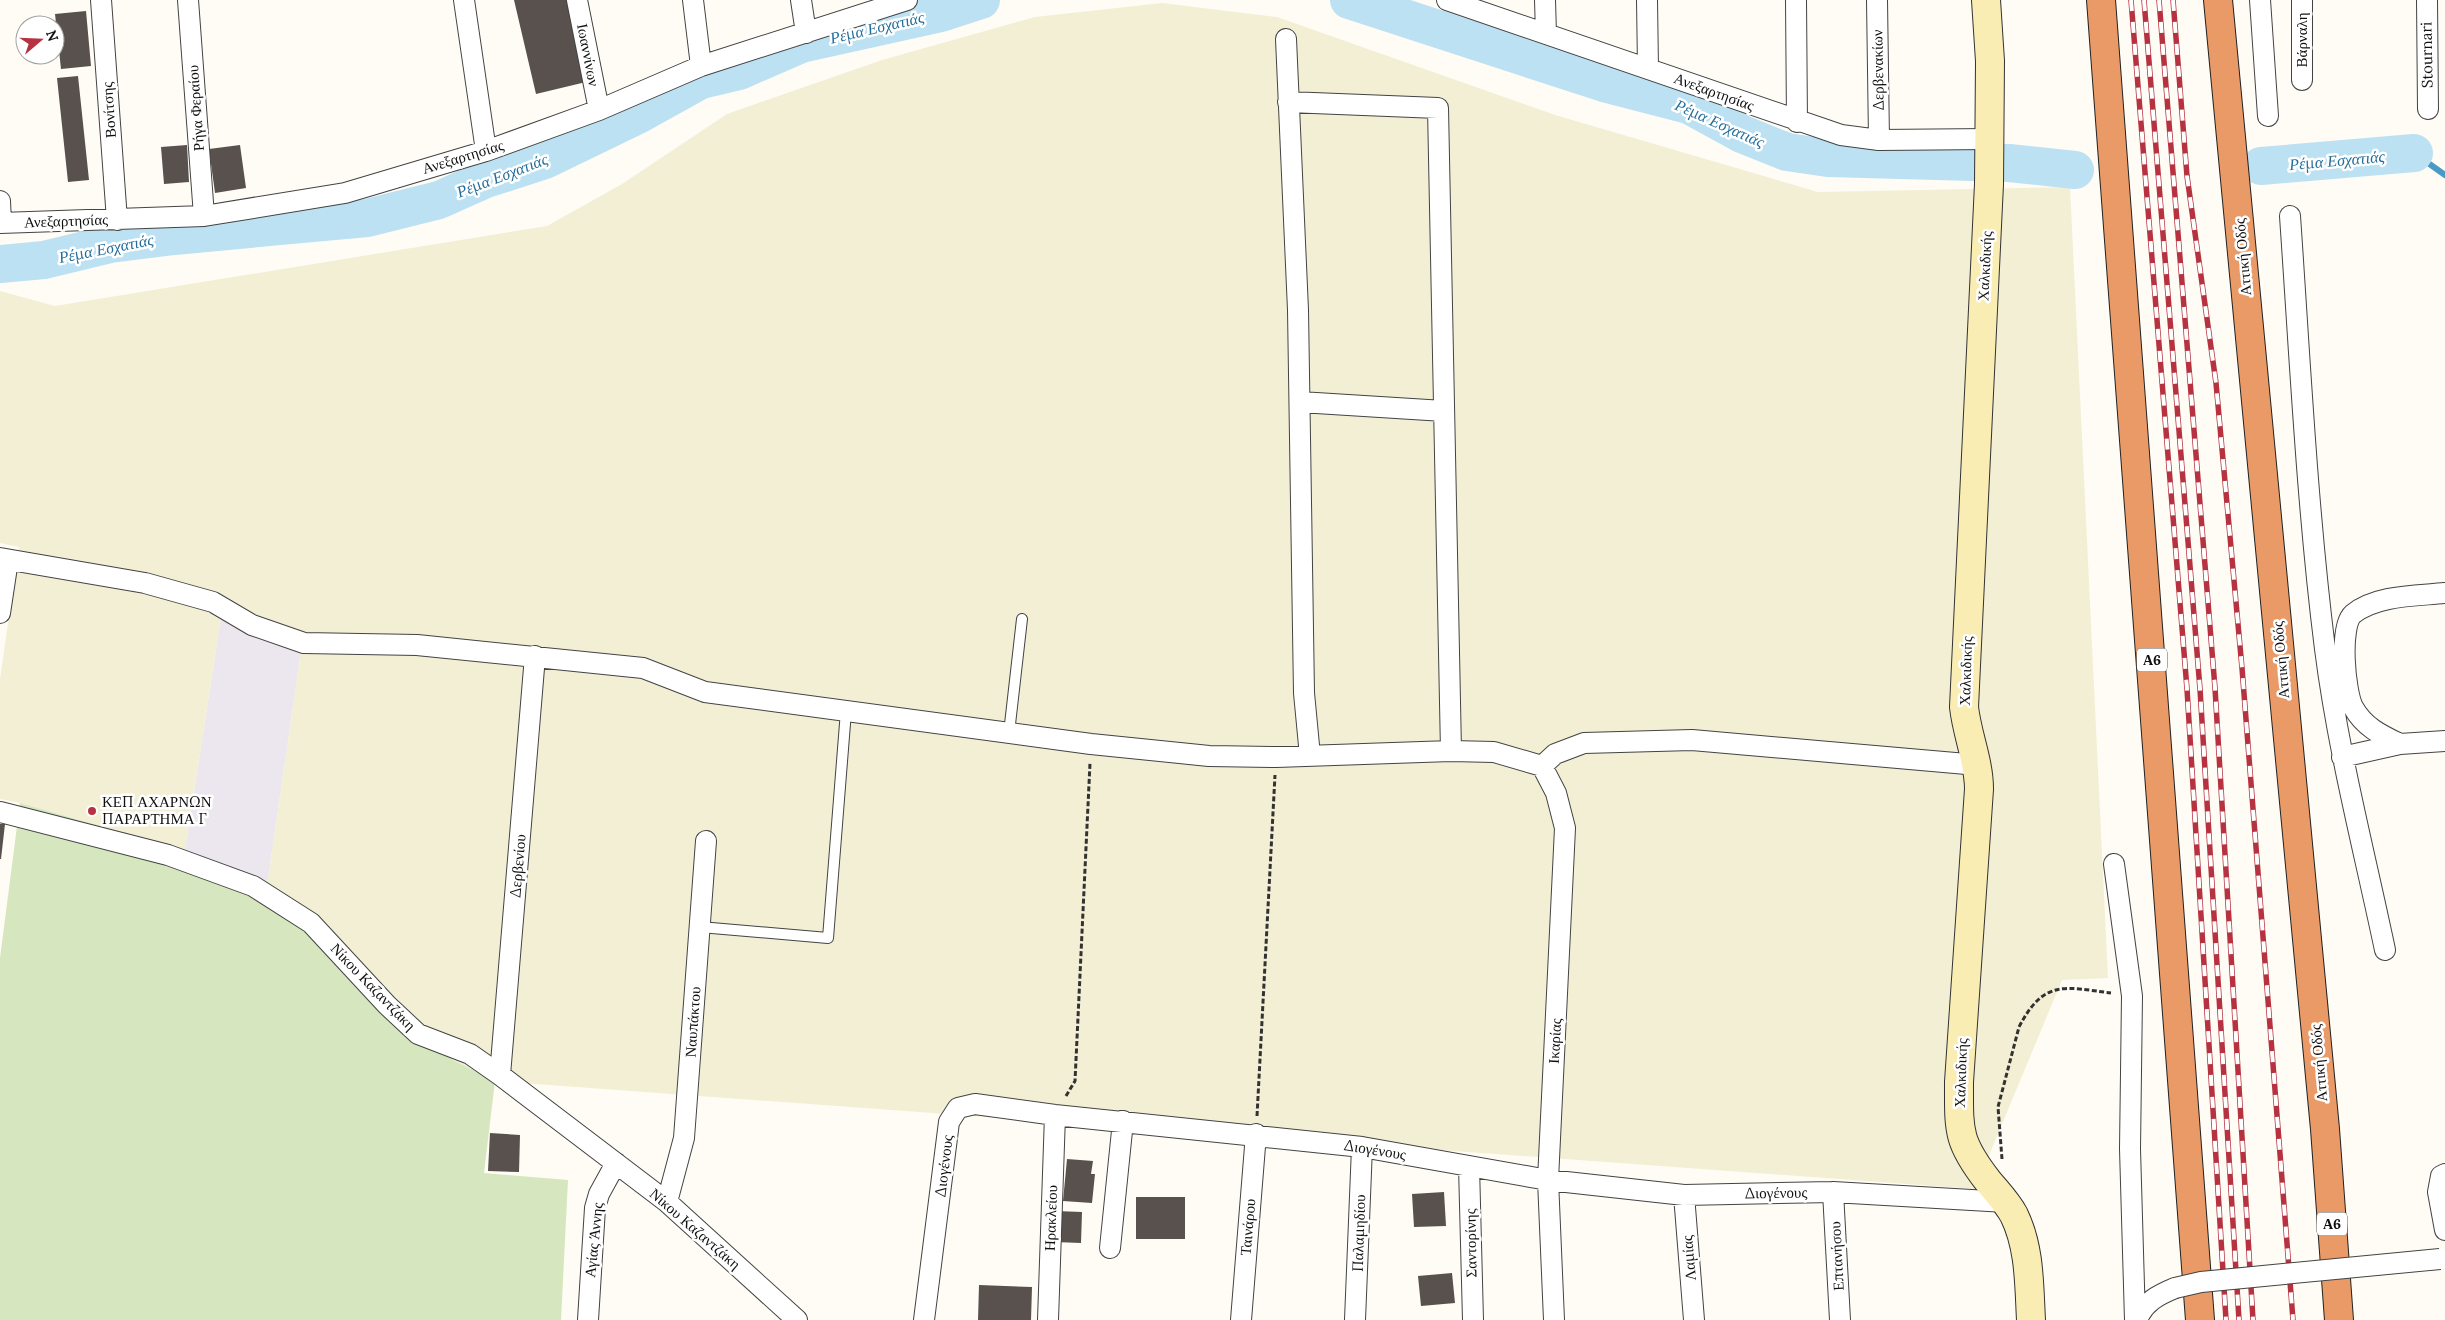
<svg xmlns="http://www.w3.org/2000/svg" width="2445" height="1320" font-family="Lora,serif">
  <style>
    .industrial { fill: #ece6ee }
    .farmland { fill: #f3efd5 }
    .green { fill: #d6e7bf }
    .lines { fill: none; stroke-linecap: round; stroke-linejoin: round }
    .stream { stroke: #499ac4; stroke-width: 6 }
    .river { stroke: #bce1f2; stroke-width: 38 }
    .building { fill: #58514d }
    .lane-casing { stroke: #434343; stroke-width: 12 }
    .street-casing { stroke: #434343; stroke-width: 22 }
    .secondary-casing { stroke: #323232; stroke-width: 30 }
    .highway-casing { stroke: #212121; stroke-width: 30 }
    .path { stroke: #323232; stroke-width: 3; stroke-dasharray: 5 2.5; stroke-linecap: butt }
    .lane { stroke: #fff; stroke-width: 10 }
    .street { stroke: #fff; stroke-width: 20 }
    .secondary { stroke: #f9edb4; stroke-width: 28 }
    .highway { stroke: #e99a67; stroke-width: 28 }
    .rail-casing { stroke: #b73240; stroke-width: 5.5 }
    .rail { stroke: #fff; stroke-width: 4; stroke-dasharray: 11; stroke-linecap: butt }
    .street-bridge-casing { stroke: #434343; stroke-width: 22; stroke-linecap: butt }
    .street-bridge { stroke: #fff; stroke-width: 20 }
    .poi-dot { fill: #b73240; stroke: #fff; stroke-width: 2 }
    .labels { text-anchor: middle; stroke-width: 5; stroke-linejoin: round; paint-order: stroke }
    .shield { fill: #fff; stroke: #585858; stroke-width: 1 }
    .shield-label { font-size: 14px; font-weight: bold; fill: #101010 }
    .street-label { font-size: 15px; fill: #101010; stroke: #fff }
    .poi-label { font-size: 15px; fill: #101010; stroke: #fff; text-anchor: start }
    .water-label { font-size: 16px; font-style: italic; fill: #226d9a; stroke: #fff }
  </style>
  <rect width="100%" height="100%" fill="#fefcf4"/>
  <path class="industrial" d="M221,617L301,651L267,886L185,850Z"/>
  <path class="farmland" d="M1162,3L1277,17L1555,115L1818,192L2070,187L2108,978L2062,980L1975,1189L495,1081L451,1059L418,1024L267,886L301,651L221,617L185,850L20,803L0,799V679L19,547L0,543V291L55,306L547,226L622,184L727,114L882,60L1035,17Z"/>
  <path class="green" d="M20,803L185,850L267,886L418,1024L449,1036L451,1059L495,1081L484,1173L568,1180L561,1320H0V958Z"/>
  <g class="lines">
    <path class="stream" d="M2414,153L2445,175"/>
    <path class="river" d="M1349,0L1604,83L1689,105L1742,134L1787,152L1828,158L2009,163L2075,170
      M2261,166L2414,153
      M0,264L44,260L110,244L174,236L367,218L439,200L486,179L545,160L638,115L701,80L739,71L801,44L941,13L981,0"/>
  </g>
  <path class="building" d="M514,0H567L586,82L536,94Z
    M86,11L91,66L61,69L55,14Z
    M78,76L89,180L68,182L57,78Z
    M187,145L189,182L164,184L161,147Z
    M240,145L246,188L215,193L209,149Z
    M0,824H5L1,859H0Z
    M490,1133L520,1135L519,1172L488,1171Z
    M1067,1159L1093,1161L1091,1174H1095L1092,1203L1063,1201Z
    M1444,1192L1446,1226L1414,1227L1412,1194Z
    M1136,1197H1185V1239H1136Z
    M1056,1211L1082,1212L1081,1243L1055,1242Z
    M1452,1273L1455,1303L1421,1306L1418,1276Z
    M979,1285L1032,1287L1031,1320H978Z"/>
  <g class="lines">
    <defs>
      <path id="lane" d="M1009,733L1022,619
        M700,927L828,938L846,711"/>
      <path id="street" d="M101,0L117,220
        M188,0L204,216
        M464,0L486,151
        M577,0L599,110
        M693,0L701,66
        M801,0L806,33
        M1447,0L1841,135L1879,140L1989,139
        M1545,0L1546,34
        M1647,0L1648,68
        M1796,0L1797,122
        M1877,0L1879,140
        M2260,0L2268,116
        M2427,0L2428,109
        M1286,39L1298,310L1304,693L1310,756
        M2302,80V0
        M1288,102L1438,108L1451,751
        M0,201L1,223
        M2290,216C2300,360 2307,506 2325,649C2338,751 2364,850 2385,950
        M0,223L204,216L345,193L486,151L599,110L701,66L907,0
        M1300,402L1444,411
        M0,558L145,583L213,602L252,625L304,643L417,645L643,668L705,692L1091,744L1209,756L1276,757L1451,751L1494,752L1542,766L1555,754L1584,743L1692,740L1978,765
        M0,613L8,560
        M2400,744C2381,735 2364,727 2353,707C2345,692 2339,626 2353,614C2376,595 2416,596 2445,593
        M2342,757L2400,744L2445,741
        M1542,766L1556,793L1565,828L1548,1180L1554,1320
        M0,812L168,855L253,886L311,923L387,1005L418,1034L470,1054L500,1075L667,1202L797,1320
        M2114,864L2132,996L2130,1149L2135,1320
        M500,1075L535,656
        M1469,1166L1473,1320
        M2445,1174L2441,1176L2438,1192L2445,1230
        M1833,1192L1840,1320
        M1684,1195L1694,1320
        M667,1202L684,1138L706,841
        M1110,1248L1123,1121
        M588,1320L595,1208L599,1194L616,1163
        M924,1320L949,1122L958,1108L975,1104L1055,1115L1362,1147L1548,1180L1684,1195L1833,1192L2006,1202
        M1048,1320L1055,1115
        M1241,1320L1256,1134
        M1355,1320L1362,1147
        M2137,1320C2144,1302 2158,1295 2175,1288"/>
      <path id="secondary" d="M1986,0L1990,61L1989,184L1964,707C1967,735 1979,761 1979,789L1959,1082C1959,1131 1957,1141 1988,1181C1997,1192 2007,1202 2014,1215C2030,1248 2029,1284 2031,1320"/>
      <path id="highway" d="M2101,0L2200,1320
        M2218,0L2325,1129L2339,1320"/>
    </defs>
    <use href="#lane" class="lane-casing"/>
    <use href="#street" class="street-casing"/>
    <use href="#secondary" class="secondary-casing"/>
    <use href="#highway" class="highway-casing"/>
    <path class="path" d="M1066,1096L1075,1081L1090,763
      M1257,1116L1275,775
      M2002,1159L1998,1107L2019,1027C2044,979 2064,987 2111,993"/>
    <use href="#lane" class="lane"/>
    <use href="#street" class="street"/>
    <use href="#secondary" class="secondary"/>
    <use href="#highway" class="highway"/>
    <defs>
      <path id="rail" d="M2131,0L2187,689L2226,1320
        M2144,0L2200,689L2239,1320
        M2159,0L2215,688L2253,1320
        M2173,0L2187,176L2216,383L2242,668L2293,1320"/>
    </defs>
    <use href="#rail" class="rail-casing"/>
    <use href="#rail" class="rail"/>
    <defs>
      <path id="street-bridge" d="M2175,1288L2201,1282L2440,1259"/>
    </defs>
    <use href="#street-bridge" class="street-bridge-casing"/>
    <use href="#street-bridge" class="street-bridge"/>
  </g>
  <circle class="poi-dot" cx="92" cy="811" r="5"/>
  <g class="labels">
    <g class="shield">
      <rect x="2137" y="648.5" width="30" height="23" rx="4"/>
      <rect x="2317" y="1212.5" width="30" height="23" rx="4"/>
    </g>
    <g class="shield-label">
      <text x="2152" y="665">Α6</text>
      <text x="2332" y="1229">Α6</text>
    </g>
    <g class="street-label">
      <text transform="translate(2302 40) rotate(-90)" y="5">Βάρναλη</text>
      <text transform="translate(588 55) rotate(79)" y="5">Ιωαννίνων</text>
      <text transform="translate(2427 55) rotate(-91)" y="5">Stournari</text>
      <text transform="translate(1878 70) rotate(-91)" y="5">Δερβενακίων</text>
      <text transform="translate(1714 92) rotate(20)" y="5">Ανεξαρτησίας</text>
      <text transform="translate(196 108) rotate(-94)" y="5">Ρήγα Φεραίου</text>
      <text transform="translate(109 110) rotate(-94)" y="5">Βονίτσης</text>
      <text transform="translate(463 157) rotate(-17)" y="5">Ανεξαρτησίας</text>
      <text transform="translate(66 221) rotate(-2)" y="5">Ανεξαρτησίας</text>
      <text transform="translate(2243 257) rotate(-95)" y="5">Αττική Οδός</text>
      <text transform="translate(1985 266) rotate(-87)" y="5">Χαλκιδικής</text>
      <text transform="translate(2281 660) rotate(-95)" y="5">Αττική Οδός</text>
      <text transform="translate(1966 671) rotate(-88)" y="5">Χαλκιδικής</text>
      <text transform="translate(518 866) rotate(-85)" y="5">Δερβενίου</text>
      <text transform="translate(373 987) rotate(46)" y="5">Νίκου Καζαντζάκη</text>
      <text transform="translate(693 1022) rotate(-86)" y="5">Ναυπάκτου</text>
      <text transform="translate(1555 1041) rotate(-87)" y="5">Ικαρίας</text>
      <text transform="translate(2319 1063) rotate(-95)" y="5">Αττική Οδός</text>
      <text transform="translate(1961 1073) rotate(-88)" y="5">Χαλκιδικής</text>
      <text transform="translate(1375 1150) rotate(9)" y="5">Διογένους</text>
      <text transform="translate(944 1166) rotate(-83)" y="5">Διογένους</text>
      <text transform="translate(1776 1193) rotate(-1)" y="5">Διογένους</text>
      <text transform="translate(1051 1218) rotate(-88)" y="5">Ηρακλείου</text>
      <text transform="translate(1248 1227) rotate(-85)" y="5">Ταινάρου</text>
      <text transform="translate(695 1229) rotate(41)" y="5">Νίκου Καζαντζάκη</text>
      <text transform="translate(1359 1233) rotate(-88)" y="5">Παλαμηδίου</text>
      <text transform="translate(594 1240) rotate(-84)" y="5">Αγίας Άννης</text>
      <text transform="translate(1471 1243) rotate(-91)" y="5">Σαντορίνης</text>
      <text transform="translate(1837 1256) rotate(-93)" y="5">Επτανήσου</text>
      <text transform="translate(1689 1258) rotate(-95)" y="5">Λαμίας</text>
    </g>
    <g class="poi-label">
      <text x="102" y="807">ΚΕΠ ΑΧΑΡΝΩΝ<tspan x="102" dy="17">ΠΑΡΑΡΤΗΜΑ Γ</tspan></text>
    </g>
    <g class="water-label">
      <text transform="translate(877 27) rotate(-13)" y="6">Ρέμα Εσχατιάς</text>
      <text transform="translate(1720 123) rotate(24)" y="6">Ρέμα Εσχατιάς</text>
      <text transform="translate(2337 160) rotate(-5)" y="6">Ρέμα Εσχατιάς</text>
      <text transform="translate(502 175) rotate(-21)" y="6">Ρέμα Εσχατιάς</text>
      <text transform="translate(106 248) rotate(-11)" y="6">Ρέμα Εσχατιάς</text>
    </g>
  </g>
  <g transform="translate(40 40) rotate(71)"><circle r="24" fill="#ffffff" stroke="#9f9f9f"/>
  <path d="M0-4L9 19L0 12L-9 19Z" fill="#b73240"/>
  <text y="-8" font-size="14" font-weight="bold" text-anchor="middle" fill="#101010">N</text>
  </g>
</svg>
